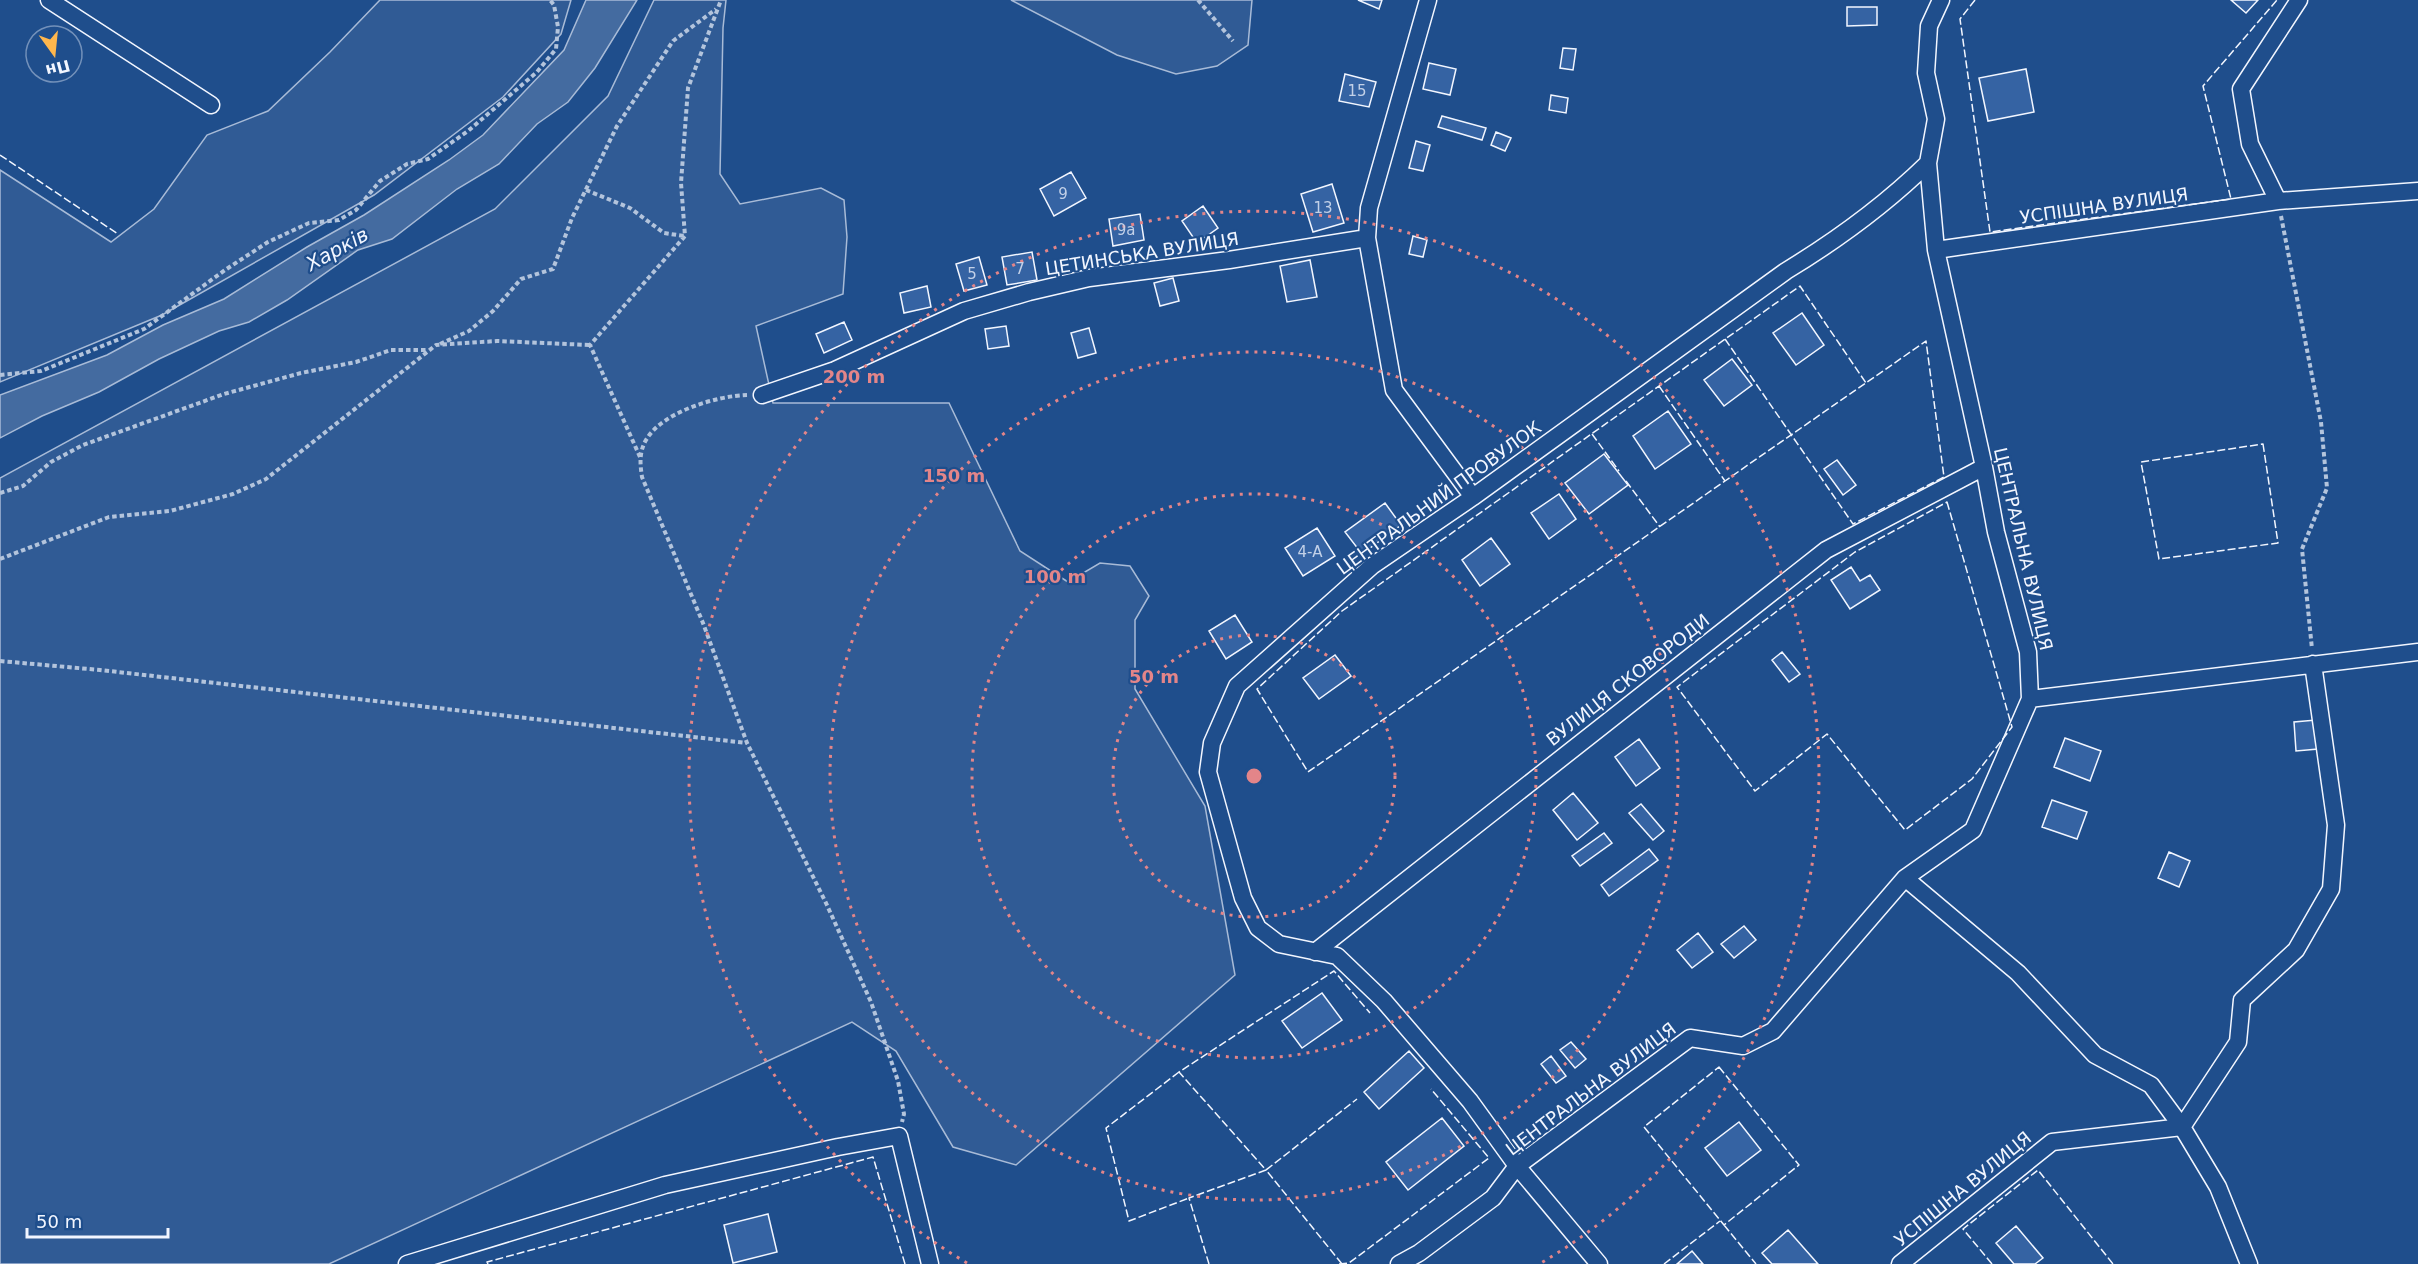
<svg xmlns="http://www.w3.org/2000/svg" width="2418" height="1264" font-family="'DejaVu Sans',sans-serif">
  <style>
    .built { fill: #305b95; stroke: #a8bbd7; stroke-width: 1.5 }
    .water { fill: #446ba0; stroke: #a8bbd7; stroke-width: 1.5 }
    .building { fill: #3563a3; stroke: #f2f6ff; stroke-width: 1.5 }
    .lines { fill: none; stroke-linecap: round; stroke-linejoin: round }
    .minor-casing { stroke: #f2f6ff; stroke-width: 19 }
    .path { stroke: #b3c4dc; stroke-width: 4; stroke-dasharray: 4.5 3; stroke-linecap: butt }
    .minor { stroke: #1f4e8c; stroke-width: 16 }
    .fence { stroke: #f2f6ff; stroke-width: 1.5; stroke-dasharray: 8 3; stroke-linecap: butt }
    .ring { fill: none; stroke: #e38589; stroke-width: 3; stroke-dasharray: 3 6 }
    .labels { text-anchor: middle; stroke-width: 4.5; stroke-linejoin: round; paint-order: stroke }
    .number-label { font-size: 15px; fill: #c3d1e8 }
    .street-label { font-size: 18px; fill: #f2f6ff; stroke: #1f4e8c }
    .water-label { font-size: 20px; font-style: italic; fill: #f2f6ff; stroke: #1f4e8c }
    .centre { fill: #e38589; stroke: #1f4e8c; stroke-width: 3 }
    .ring-label { font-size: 18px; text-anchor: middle; font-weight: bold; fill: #e38589; stroke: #1f4e8c; stroke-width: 4.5; stroke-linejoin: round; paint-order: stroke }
  </style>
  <rect width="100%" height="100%" fill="#1f4e8c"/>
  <path class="built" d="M380,0H571L561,34L503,97L374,195L162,315L0,382V170L111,242L154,209L207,135L268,111L330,52Z
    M654,0H726L723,28L720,174L740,204L821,188L844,200L847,237L843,294L756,326L773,403H949L1020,551L1068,582L1100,563L1130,566L1149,596L1135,620V689L1205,806L1235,975L1016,1165L953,1147L896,1051L852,1022L329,1264H0V478L495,209L608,96Z
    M1011,0H1252L1248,45L1217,66L1176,74L1117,55Z"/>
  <path class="water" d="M586,0H637L595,68L568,102L537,124L499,164L457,189L392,239L358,250L287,300L249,322L219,331L159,359L99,392L42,416L0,438V395L107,355L163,325L224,299L307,247L364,215L449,160L483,135L564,50Z"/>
  <path class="building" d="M1358,0H1382L1379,9Z
    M2231,0H2258L2246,13Z
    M1847,7H1877V25L1847,26Z
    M1563,48L1576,49L1573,70L1560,68Z
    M1429,63L1456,69L1450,95L1423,89Z
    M2026,69L2034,112L1988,121L1979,78Z
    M1345,74L1376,82L1369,107L1339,101Z
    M1551,95L1568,98L1566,113L1549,110Z
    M1442,116L1486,128L1482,140L1438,127Z
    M1496,132L1511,138L1505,151L1491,145Z
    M1416,141L1430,145L1423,171L1409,168Z
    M1071,172L1086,198L1054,216L1040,189Z
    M1332,184L1344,223L1313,232L1301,194Z
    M1203,206L1218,228L1197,243L1182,221Z
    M1140,214L1144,240L1113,246L1109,219Z
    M1413,236L1427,240L1423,257L1409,254Z
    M1032,252L1037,280L1007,285L1002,257Z
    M979,257L987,285L964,291L956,264Z
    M1310,260L1317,297L1287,302L1280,266Z
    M1173,278L1179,301L1160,306L1154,283Z
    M927,286L931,307L904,313L900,293Z
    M1802,313L1824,345L1796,365L1773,333Z
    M844,322L852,340L824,353L816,334Z
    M1006,326L1009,346L988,349L985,329Z
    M1089,328L1096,353L1078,358L1071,333Z
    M1732,359L1752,385L1724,406L1704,380Z
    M1668,411L1691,444L1655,469L1633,436Z
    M1604,454L1628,485L1589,514L1565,483Z
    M1837,460L1856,485L1843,495L1824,469Z
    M1559,494L1576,519L1549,539L1531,513Z
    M1385,503L1401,525L1362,554L1345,532Z
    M1317,528L1335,556L1303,576L1285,548Z
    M1491,538L1510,564L1480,586L1462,560Z
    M1851,567L1860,581L1870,575L1880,590L1850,609L1831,580Z
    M1235,615L1252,642L1226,659L1209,631Z
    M1782,652L1800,674L1789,682L1772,660Z
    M1335,655L1351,676L1319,699L1303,678Z
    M2316,720L2318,749L2296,751L2294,722Z
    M2065,738L2101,751L2090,781L2054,767Z
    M1639,739L1660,768L1636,786L1615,757Z
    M1573,793L1598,823L1577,840L1553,810Z
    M2052,800L2087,812L2077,839L2042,827Z
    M1641,804L1664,831L1653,840L1629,813Z
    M1604,833L1612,843L1580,866L1572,856Z
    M1649,849L1658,860L1609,896L1601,885Z
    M2169,852L2190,861L2179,887L2158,878Z
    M1744,926L1756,940L1734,958L1721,944Z
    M1698,933L1713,952L1692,968L1677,950Z
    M1322,993L1342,1020L1302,1048L1282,1021Z
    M1571,1042L1586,1059L1575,1068L1560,1050Z
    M1409,1051L1424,1068L1379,1109L1364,1092Z
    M1551,1056L1566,1076L1556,1083L1541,1064Z
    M1442,1118L1464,1146L1408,1190L1386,1162Z
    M1739,1122L1761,1150L1727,1176L1705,1148Z
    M768,1214L777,1252L733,1263L724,1225Z
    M2016,1226L2043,1258L2035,1264H2014L1996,1243Z
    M1788,1230L1818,1264H1772L1762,1253Z
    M1692,1251L1703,1264H1677Z"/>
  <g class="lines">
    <defs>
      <path id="minor" d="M49,0L211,105
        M1428,0L1369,208L1367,238L1394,390L1473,497
        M2278,201L2250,144L2241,89L2299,0
        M1936,250L2278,201L2418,191
        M762,395L835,370L964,311L1029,292L1089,278L1229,260L1367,238
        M2030,699L2418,652
        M1905,878L2018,973L2095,1055L2151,1085L2182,1127L2218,1187L2249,1264
        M1315,952L1826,550L1984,467
        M407,1264L665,1185L838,1147L899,1136L930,1264
        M1399,1264L1419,1253L1493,1198L1517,1166L1690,1038L1743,1046L1773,1031L1905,878L1973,830L2030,699L2028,652L1996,532L1984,467L1936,250L1928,163L1936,119L1926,73L1929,26L1941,0
        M1599,1264L1517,1166L1470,1101L1384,1001L1337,956L1279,944L1258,928L1243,898L1208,772L1212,743L1237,686L1372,566L1473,497L1786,271C1837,240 1885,205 1928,163
        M1900,1264L2052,1142L2182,1127L2238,1042L2242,1000L2296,950L2331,889L2336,825L2313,664"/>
    </defs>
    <use href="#minor" class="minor-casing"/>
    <path class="path" d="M1198,0L1233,41
      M586,190L630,208L664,233L684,236
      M2281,216L2321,422L2327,488L2302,549L2312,649
      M440,344L469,331L493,311L521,279L553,269L572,218L617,126L673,41L716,9
      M0,375L41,371L144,329L225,270L268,242L309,223L339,220L356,210L380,181L407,164L428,159L468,131L537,72L556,49L558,27L554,5L550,0
      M747,395C716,396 662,412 646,440C639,452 640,464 642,477L703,623L747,743L826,903L871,1002L898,1081L904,1114L902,1122
      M640,457L590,345L685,236L681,183L688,88L721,0
      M0,493L23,486L51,462L83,445L224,394L301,373L356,362L391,350H427
      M0,559L109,517L170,511L233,494L266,479L436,345L497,341L590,345
      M0,661L100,670L747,743"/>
    <use href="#minor" class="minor"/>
    <path class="fence" d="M1975,0L1960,19L1990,232L2231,199L2203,86L2277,0
      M0,155L118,234
      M1725,339L1853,524L1944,477L1926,341C1859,388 1792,434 1725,481L1308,772L1257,689L1342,611L1800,286L1866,383
      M1659,386L1725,481
      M1592,434L1619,471
      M2263,444L2278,543L2159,559L2141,462Z
      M1626,481L1660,527
      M1947,502L2012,727L1972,779L1905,830L1827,734L1755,791L1677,687L1855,552Z
      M1719,1067L1799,1165L1724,1225L1644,1127Z
      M1179,1072L1106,1128L1129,1221L1189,1198
      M1724,1225L1756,1264
      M488,1264L487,1262L873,1157L905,1264
      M1209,1264L1189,1198L1266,1170L1179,1072L1334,971L1370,1013
      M1339,1264L1349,1263L1489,1158L1431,1089
      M1342,1264L1266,1170L1357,1099
      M1664,1264L1720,1221
      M1992,1264L1963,1229L2038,1170L2113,1264"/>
  </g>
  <g class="ring">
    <circle cx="1254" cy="776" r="141"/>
    <circle cx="1254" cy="776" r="282"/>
    <circle cx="1254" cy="776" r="424"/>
    <path d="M967 1263A565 565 0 1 1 1541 1263"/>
  </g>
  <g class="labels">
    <g class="number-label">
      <text x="1357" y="96">15</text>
      <text x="1063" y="199">9</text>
      <text x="1323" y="213">13</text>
      <text x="1126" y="235">9а</text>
      <text x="1020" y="274">7</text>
      <text x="972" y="279">5</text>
      <text x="1310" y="557">4-А</text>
    </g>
    <g class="street-label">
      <text transform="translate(2104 206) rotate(-8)" y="6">УСПІШНА ВУЛИЦЯ</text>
      <text transform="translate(1142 254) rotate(-9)" y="6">ЦЕТИНСЬКА ВУЛИЦЯ</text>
      <text transform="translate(1439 498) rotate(-36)" y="6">ЦЕНТРАЛЬНИЙ ПРОВУЛОК</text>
      <text transform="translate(2023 549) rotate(77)" y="6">ЦЕНТРАЛЬНА ВУЛИЦЯ</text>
      <text transform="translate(1628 680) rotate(-38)" y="6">ВУЛИЦЯ СКОВОРОДИ</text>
      <text transform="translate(1591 1089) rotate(-37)" y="6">ЦЕНТРАЛЬНА ВУЛИЦЯ</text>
      <text transform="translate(1963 1189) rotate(-39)" y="6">УСПІШНА ВУЛИЦЯ</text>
    </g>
    <g class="water-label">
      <text transform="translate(337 249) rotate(-29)" y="7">Харків</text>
    </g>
  </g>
  <circle cx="1254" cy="776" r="9" class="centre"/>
  <g class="ring-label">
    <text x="854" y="383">200 m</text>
    <text x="954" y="482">150 m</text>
    <text x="1055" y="583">100 m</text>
    <text x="1154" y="683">50 m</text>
  </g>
  <g transform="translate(54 54) rotate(165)"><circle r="28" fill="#1f4e8c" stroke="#7391ba" stroke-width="1.5"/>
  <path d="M0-4.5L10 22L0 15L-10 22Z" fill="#ffb74d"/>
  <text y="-9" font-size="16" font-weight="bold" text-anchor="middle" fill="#f2f6ff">Пн</text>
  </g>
  <path d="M27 1228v9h141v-9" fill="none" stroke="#f2f6ff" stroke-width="3"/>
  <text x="36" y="1228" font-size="18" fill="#f2f6ff" stroke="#1f4e8c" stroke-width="4.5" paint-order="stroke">50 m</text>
</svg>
